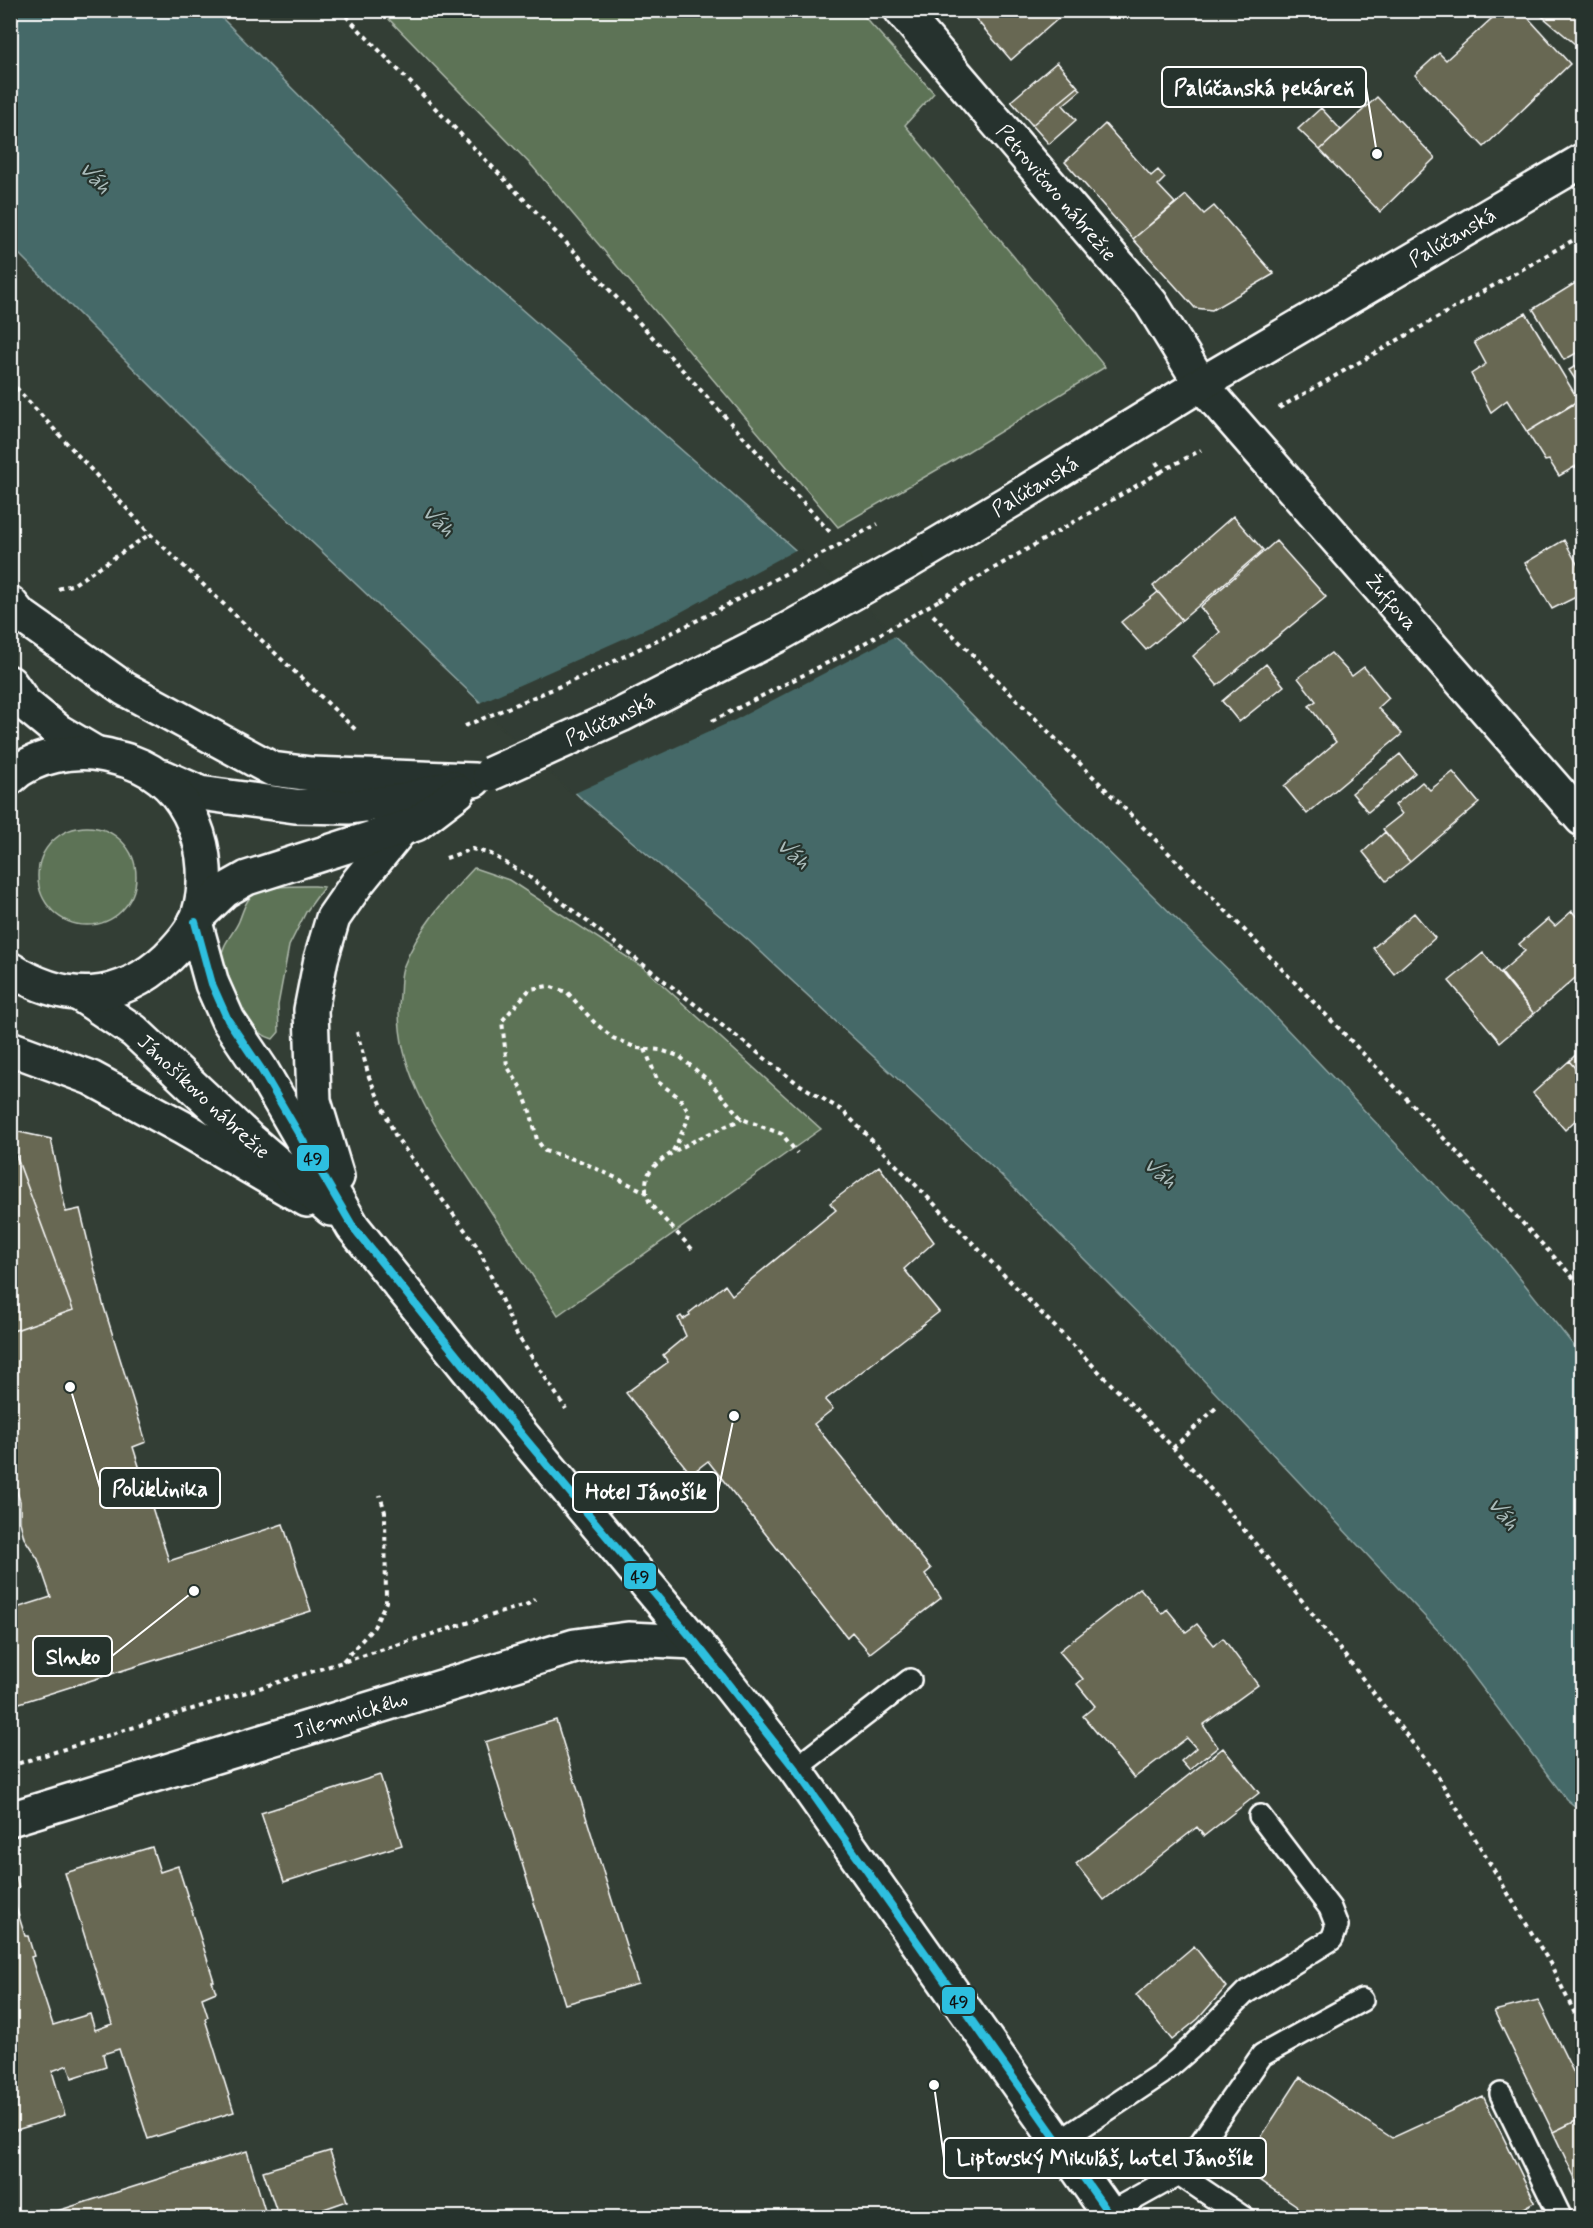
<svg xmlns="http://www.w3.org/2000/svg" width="1593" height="2228" font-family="Mynerve,sans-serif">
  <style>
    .green { fill: #5d7357; stroke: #aeb9ab; stroke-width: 1.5 }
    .water { fill: #446967; stroke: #8fa5a4; stroke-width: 1.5 }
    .pier { fill: #333e35 }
    .building { fill: #686853; stroke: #fff; stroke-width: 1.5 }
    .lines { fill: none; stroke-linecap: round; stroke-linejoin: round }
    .lane-casing { stroke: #fff; stroke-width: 26 }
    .street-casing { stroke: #fff; stroke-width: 38 }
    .secondary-casing { stroke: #fff; stroke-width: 38 }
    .primary-casing { stroke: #fff; stroke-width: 38 }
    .path { stroke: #fff; stroke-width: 4; stroke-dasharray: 4.5 4.5; stroke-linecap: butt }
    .lane { stroke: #26332d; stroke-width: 21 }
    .street { stroke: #26332d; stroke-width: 33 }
    .secondary { stroke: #26332d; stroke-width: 33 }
    .primary { stroke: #26332d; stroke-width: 33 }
    .primary-bridge-casing { stroke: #fff; stroke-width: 38; stroke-linecap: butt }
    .path-bridge { stroke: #fff; stroke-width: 4; stroke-dasharray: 4.5 4.5; stroke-linecap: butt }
    .primary-bridge { stroke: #26332d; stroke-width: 33 }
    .bus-1-casing { stroke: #26332d; stroke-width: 12 }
    .bus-1 { stroke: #2dbfdf; stroke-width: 8 }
    .labels { text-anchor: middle; stroke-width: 4.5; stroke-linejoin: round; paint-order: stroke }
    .street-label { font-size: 21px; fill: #fff; stroke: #26332d }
    .water-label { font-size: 22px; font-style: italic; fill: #abbcbb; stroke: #26332d }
    .leader { fill: none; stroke: #fff; stroke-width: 2 }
    .callout-dot { fill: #fff; stroke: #26332d; stroke-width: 2 }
    .callout { fill: #26332d; stroke: #fff; stroke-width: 2 }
    .callout-label { font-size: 22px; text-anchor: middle; font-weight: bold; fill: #fff }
    .line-badge { stroke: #26332d; stroke-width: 2 }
    .pale-badge-label { font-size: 16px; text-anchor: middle; font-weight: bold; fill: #111 }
  </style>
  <rect width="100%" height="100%" fill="#333e35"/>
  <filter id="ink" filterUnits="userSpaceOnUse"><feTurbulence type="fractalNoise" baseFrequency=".0167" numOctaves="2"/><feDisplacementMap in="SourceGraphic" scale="12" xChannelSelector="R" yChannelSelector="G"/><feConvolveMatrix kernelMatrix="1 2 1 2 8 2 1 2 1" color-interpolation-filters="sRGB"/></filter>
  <g filter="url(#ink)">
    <path class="green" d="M381,11H859L934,93L905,125L1105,367L954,460L838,527L533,167Z
      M38 876a49 49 0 1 1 98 0a49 49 0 1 1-98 0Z
      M474,868L509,880L644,968L821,1129L558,1315C534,1278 510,1241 486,1204C446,1142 391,1073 400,995C401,986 400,976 403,968C418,928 446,898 474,868Z
      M315,886L324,887L306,912L289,946L278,1005L279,1032L273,1039C264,1036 256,1032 250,1025C241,1012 220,972 221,958C222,944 234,933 239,921C243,911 246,899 255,893C269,885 299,886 315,886Z"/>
    <path class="water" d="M10,11H215L444,241L901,643L1076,820L1262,1003L1498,1251L1582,1356V1812L1566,1799L1444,1637L1194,1370L1001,1175L747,939L583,800L215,450L11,246Z"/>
    <path class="pier" d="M799,548L897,635L735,720L573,794L477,704L670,618Z"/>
    <path class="building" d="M968,10H1068L1011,60Z
      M1501,10H1521L1570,64L1484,147L1415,75L1439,53L1446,60Z
      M1538,10H1582V50L1537,12Z
      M1057,62L1078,87L1032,125L1011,101Z
      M1078,87L1081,90L1063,105L1076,120L1049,144L1032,125Z
      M1377,97L1435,158L1380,212L1320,150Z
      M1321,108L1341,130L1320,150L1298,129Z
      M1105,124L1151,176L1158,170L1165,178L1158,185L1175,203L1133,239L1065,162Z
      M1186,195L1204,214L1214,206L1274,274L1212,310L1195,308L1133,239Z
      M1582,279V350L1564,360L1533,309Z
      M1526,313L1579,401L1527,432L1507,400L1491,412L1471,374L1486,364L1474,342Z
      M1582,362V390L1569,370Z
      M1582,398V476L1576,466L1559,476L1549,460L1545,461L1527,432Z
      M1233,516L1263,550L1182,620L1153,586Z
      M1564,540L1582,573V594L1552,609L1525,563Z
      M1276,541L1326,597L1217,686V685L1193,656L1220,632L1200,607Z
      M1158,592L1182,620L1146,650L1121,622Z
      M1331,653L1352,676L1364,667L1389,698L1378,708L1402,734L1307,814L1284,786L1336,742L1309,706L1316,701L1298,678Z
      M1266,664L1284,686L1239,722L1222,701Z
      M1400,754L1415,773L1368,812L1352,793Z
      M1453,772L1479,803L1410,862L1383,829L1402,814L1395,805L1422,782L1430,790Z
      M1385,832L1410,862L1386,881L1363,852Z
      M1572,911L1582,924V972L1534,1014L1501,972L1525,951L1519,944L1548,919L1555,926Z
      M1414,913L1435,938L1394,974L1373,948Z
      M1483,953L1534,1014L1500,1042L1449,981Z
      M1582,1049V1076L1569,1061Z
      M1569,1061L1582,1076V1114L1565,1130L1533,1093Z
      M10,1130L51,1139L66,1212L80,1209L103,1304L146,1442L133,1447L169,1561L283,1524L311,1611L10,1706V1610L51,1597L38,1559L24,1538L20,1522V1501L14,1483L10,1484V1332L73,1310L10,1139Z
      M10,1139L73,1310L10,1332Z
      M879,1166L934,1242L904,1269L939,1312L825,1400L833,1409L814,1424L931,1569L925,1574L941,1598L870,1653L852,1632L847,1637L708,1461L691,1474L626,1393L668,1362L663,1355L686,1336L678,1318L681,1316L683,1319L690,1315L689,1313L725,1285L732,1295L836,1210L830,1203Z
      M1140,1588L1162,1614L1167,1609L1186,1632L1197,1624L1214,1645L1223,1638L1258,1685L1203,1725L1218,1747L1189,1770L1181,1761L1196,1748L1187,1738L1134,1778L1083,1716L1095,1706L1077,1684L1083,1679L1059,1651Z
      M556,1720L638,1984L565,2004L485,1742Z
      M1223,1748L1259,1793L1204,1836L1197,1827L1104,1900L1076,1864Z
      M380,1775L402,1845L284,1882L261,1813Z
      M152,1847L160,1872L178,1866L214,1981H212L216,1992L202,1998L208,2017L205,2019L234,2112L148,2139L119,2049L103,2054L106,2067L72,2078L68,2065L52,2071L65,2115L10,2132V1879L16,1877L19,1888L11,1891L25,1936H28L34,1956L31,1957L53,2025L90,2014L95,2030L112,2024L65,1873Z
      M1194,1946L1226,1987L1198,2019L1172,2040L1136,1995Z
      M1538,2000L1582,2090V2118L1553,2132L1494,2011Z
      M1300,2077L1392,2138L1483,2096L1535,2202L1506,2218H1302L1296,2205L1241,2168Z
      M1582,2118V2193L1553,2132Z
      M247,2151L265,2211L245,2218H35Z
      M330,2151L347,2201L298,2218H279L263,2171Z"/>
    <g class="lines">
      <defs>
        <path id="lane" d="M795,1769L910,1680
          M1501,2094L1561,2218
          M1059,2142L1161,2074L1191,2048L1245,1993L1332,1939L1337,1926L1330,1908L1260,1816
          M1179,2174L1262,2055L1362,2000
          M1109,2213L1179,2174L1244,2218"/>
        <g id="street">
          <path id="s1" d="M901,10L1151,303L1201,384L1582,819"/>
          <path d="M10,1048L91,1078L183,1128L307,1200"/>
          <path id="s2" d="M10,1819L575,1646L628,1639L695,1642"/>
        </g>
        <g id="secondary">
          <path d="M195,922L212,984L228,1020L261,1069L353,1227L482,1387L695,1642L795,1769L1112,2218"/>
          <path id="s3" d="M79,994L134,1031L250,1140L331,1209"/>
          <path d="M337,1177L314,1101L311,1010L321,959L333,918L358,882L401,829"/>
        </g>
        <g id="primary">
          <path id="s4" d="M908,562L1014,499L1201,384L1582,161"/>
          <path d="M10,603L19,614L125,689L272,769L311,774L474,780"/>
          <path d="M10,683L25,704L58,731L95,753"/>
          <path d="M164,777L200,793L295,806L350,807L404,800L451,787"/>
          <path d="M10,778C32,756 76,748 105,755C113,757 123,759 131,762C191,783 216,855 199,913C194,930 180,945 168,957C119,1003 66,1004 10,969"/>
          <path d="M199,915L224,891L247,878L416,824L458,792"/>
        </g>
      </defs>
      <use href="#lane" class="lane-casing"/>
      <use href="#street" class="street-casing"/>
      <use href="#secondary" class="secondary-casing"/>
      <use href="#primary" class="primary-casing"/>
      <path class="path" d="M340,10L575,252L830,532
        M10,381L150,534L358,732
        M1279,408L1582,235
        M1156,462L1162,471L1201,450
        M58,589L74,584L150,534
        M939,600L1162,471
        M933,615L1228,913L1426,1119L1582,1287
        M446,858L472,849L491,854L528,876L797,1083L843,1111L1166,1440L1208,1486L1304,1603L1435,1772L1551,1965L1582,2028
        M357,1032L369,1077L396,1137L479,1249L516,1333L566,1409
        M645,1049L658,1082L680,1098L689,1113L686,1124L673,1151
        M646,1192C646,1187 646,1181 647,1177C655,1154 719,1130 742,1119
        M692,1249L650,1204L646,1192L580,1161L545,1151L537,1140L531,1114L521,1088L507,1066L502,1021L530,989L548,986L567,992L594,1022L613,1038L637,1048L660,1050L679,1056L709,1081L742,1119L782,1134L797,1153
        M1173,1448L1219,1405
        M343,1661L374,1627L386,1602L385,1512L380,1495
        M10,1766L528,1604L535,1599"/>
      <use href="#lane" class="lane"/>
      <use href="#street" class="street"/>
      <use href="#secondary" class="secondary"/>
      <use href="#primary" class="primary"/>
      <defs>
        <g id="primary-bridge">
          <path id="s5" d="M490,774L621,715L778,635L908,562"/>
        </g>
      </defs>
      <use href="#primary-bridge" class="primary-bridge-casing"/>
      <path class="path-bridge" d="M712,721L849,652L939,600
        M465,726L586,675L714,612L878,524"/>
      <use href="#primary-bridge" class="primary-bridge"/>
      <defs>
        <path id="bus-1" d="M195,922L212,984L228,1020L261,1069L353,1227L482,1387L695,1642L795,1769L1112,2218"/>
      </defs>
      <use href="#bus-1" class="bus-1-casing"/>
      <use href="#bus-1" class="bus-1"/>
    </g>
  </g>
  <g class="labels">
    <g class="street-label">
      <text dy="7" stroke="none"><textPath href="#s1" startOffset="240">Petrovičovo nábrežie</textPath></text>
      <text dy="7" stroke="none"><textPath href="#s4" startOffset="634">Palúčanská</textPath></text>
      <text dy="7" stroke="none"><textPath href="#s4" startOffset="148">Palúčanská</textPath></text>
      <text dy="7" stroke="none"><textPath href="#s1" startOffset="770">Žuffova</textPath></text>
      <text dy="7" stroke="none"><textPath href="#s5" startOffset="132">Palúčanská</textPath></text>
      <text dy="7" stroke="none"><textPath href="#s3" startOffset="162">Jánošíkovo nábrežie</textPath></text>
      <text dy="7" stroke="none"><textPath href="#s2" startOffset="356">Jilemnického</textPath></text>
    </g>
    <g class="water-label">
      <text transform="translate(96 177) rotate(47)" y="8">Váh</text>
      <text transform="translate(439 520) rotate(44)" y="8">Váh</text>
      <text transform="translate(794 853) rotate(41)" y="8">Váh</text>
      <text transform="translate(1161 1172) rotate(41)" y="8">Váh</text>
      <text transform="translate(1504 1513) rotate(51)" y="8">Váh</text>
    </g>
  </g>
  <path class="leader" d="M1377 154L1366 87M70 1387L100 1488M734 1416L718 1492M194 1591L112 1656M934 2085L944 2158"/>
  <g class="callout-dot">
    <circle cx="1377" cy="154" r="6"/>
    <circle cx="70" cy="1387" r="6"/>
    <circle cx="734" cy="1416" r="6"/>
    <circle cx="194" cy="1591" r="6"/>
    <circle cx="934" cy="2085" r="6"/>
  </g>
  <g class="callout">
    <rect x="1162" y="67" width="204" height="40" rx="6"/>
    <rect x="100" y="1468" width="120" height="40" rx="6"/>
    <rect x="573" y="1472" width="145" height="40" rx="6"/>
    <rect x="33" y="1636" width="79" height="40" rx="6"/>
    <rect x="944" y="2138" width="322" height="40" rx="6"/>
  </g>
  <g class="callout-label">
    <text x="1264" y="95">Palúčanská pekáreň</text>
    <text x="160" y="1496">Poliklinika</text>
    <text x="646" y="1499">Hotel Jánošík</text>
    <text x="73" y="1664">Slnko</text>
    <text x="1105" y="2165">Liptovský Mikuláš, hotel Jánošík</text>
  </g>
  <g class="line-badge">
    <rect x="296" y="1144" width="34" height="28" rx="6" fill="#2dbfdf"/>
    <rect x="623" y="1562" width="34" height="28" rx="6" fill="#2dbfdf"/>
    <rect x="941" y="1986" width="35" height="29" rx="6" fill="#2dbfdf"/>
  </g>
  <g class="pale-badge-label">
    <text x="313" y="1164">49</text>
    <text x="640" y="1582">49</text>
    <text x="959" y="2007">49</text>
  </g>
  <rect width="1593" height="2228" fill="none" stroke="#26332d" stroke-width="36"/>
  <rect x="18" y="18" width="1557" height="2192" fill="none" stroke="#fff" stroke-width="2" filter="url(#ink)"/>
</svg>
